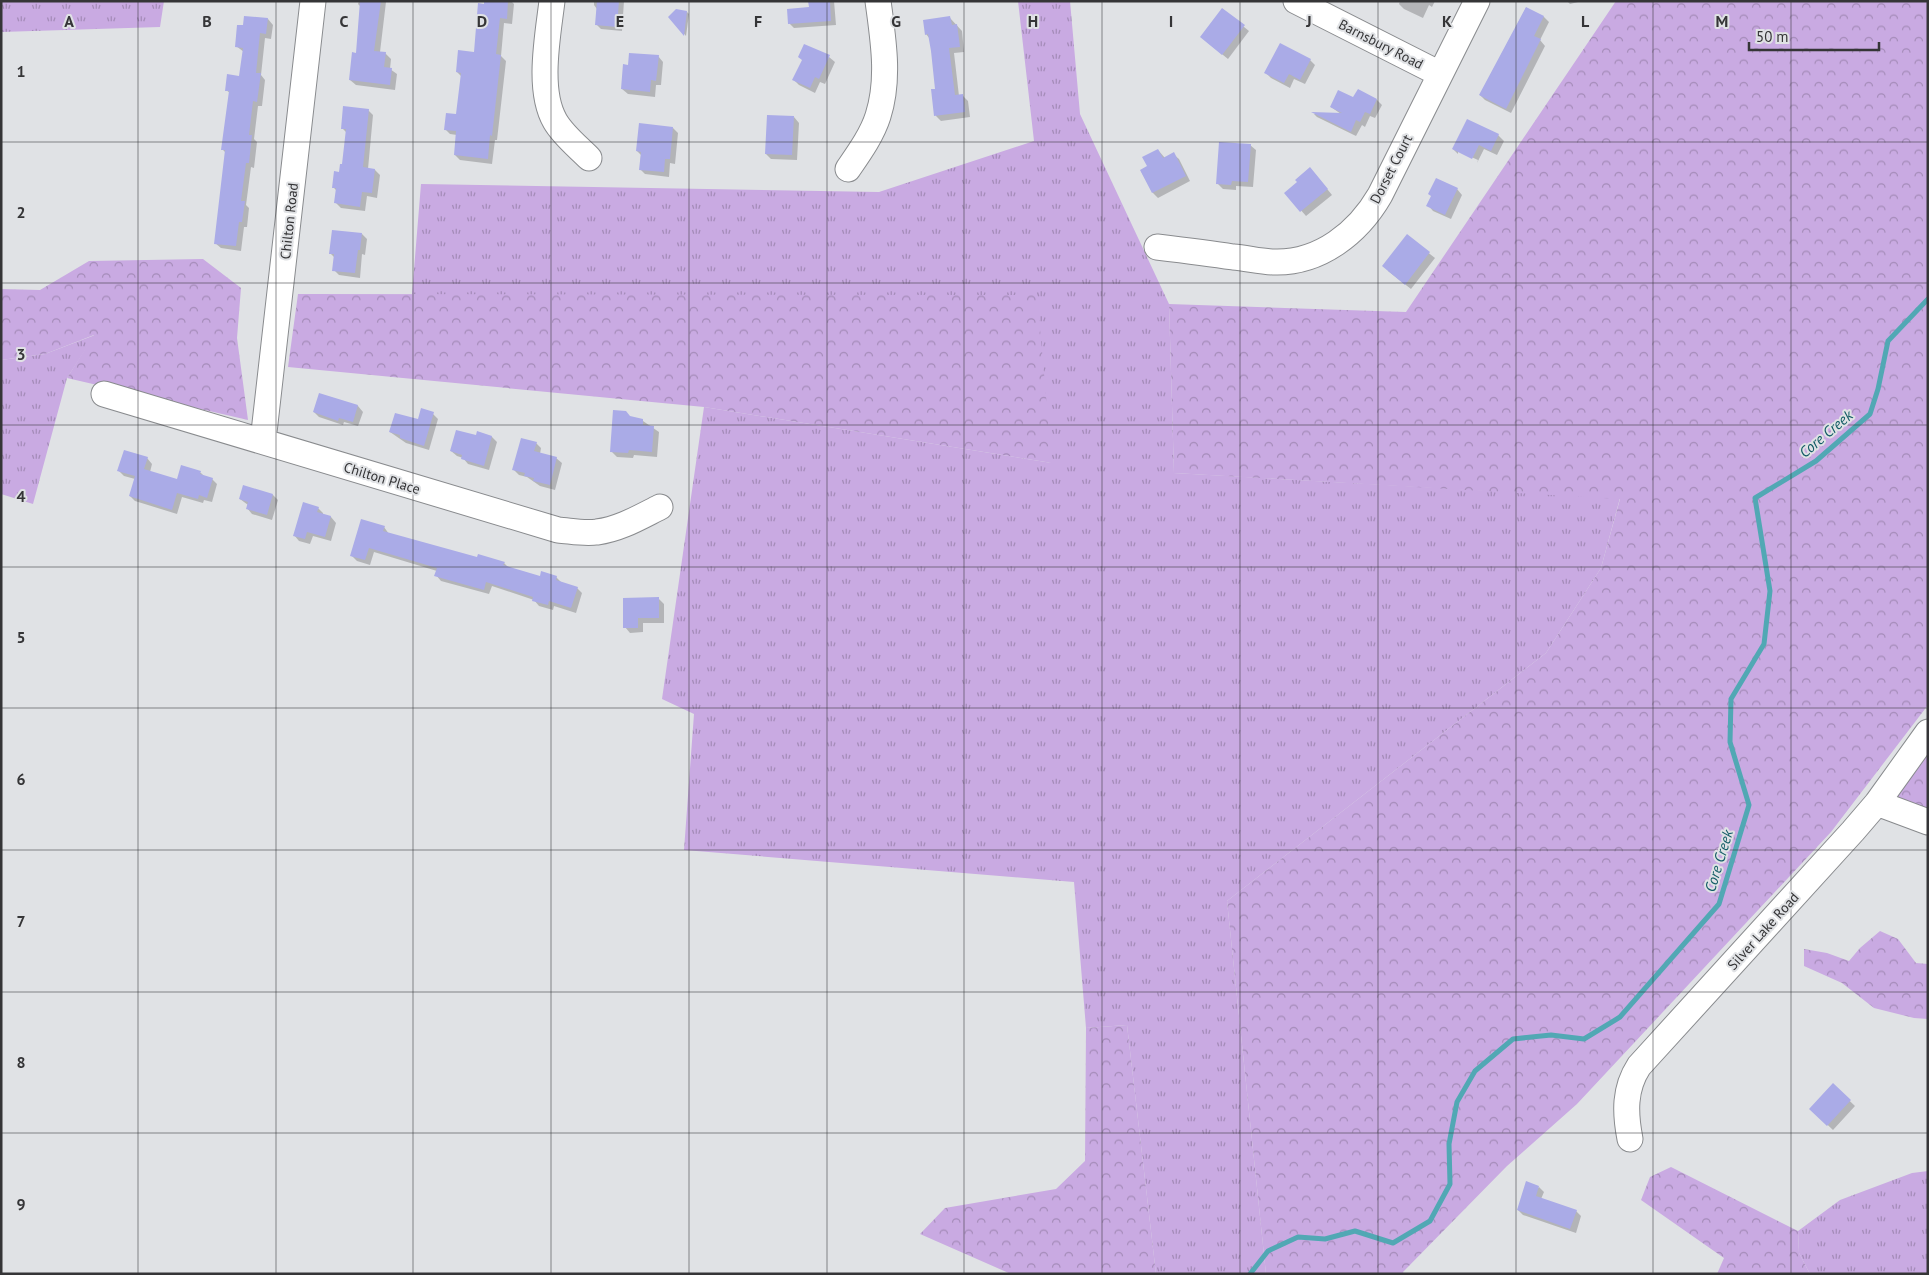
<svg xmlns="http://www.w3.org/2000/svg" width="1929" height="1275" font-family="'PT Sans',sans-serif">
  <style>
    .grass { fill: url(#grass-tufts) }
    .forest { fill: url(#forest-crowns) }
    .shadow { fill: #0003; fill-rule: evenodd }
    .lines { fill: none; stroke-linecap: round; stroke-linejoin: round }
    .stream { stroke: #51a8b4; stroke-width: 5 }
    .building { fill: #aaabe7 }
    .minor-casing { stroke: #898b8e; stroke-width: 27 }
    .minor { stroke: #fff; stroke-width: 25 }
    .grid { fill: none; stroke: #353537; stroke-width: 1; stroke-opacity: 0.55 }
    .labels { text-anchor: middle; stroke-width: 4; stroke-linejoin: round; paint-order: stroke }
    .street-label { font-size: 14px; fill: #353537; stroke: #e0e2e5 }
    .water-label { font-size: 15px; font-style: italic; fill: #115c65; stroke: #e0e2e5 }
    .grid-label { font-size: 16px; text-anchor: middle; font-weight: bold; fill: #353537; stroke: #e0e2e5; stroke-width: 4; stroke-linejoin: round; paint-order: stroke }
  </style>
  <defs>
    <pattern id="grass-tufts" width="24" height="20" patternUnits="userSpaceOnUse" patternTransform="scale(1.25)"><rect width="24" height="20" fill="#c9aae2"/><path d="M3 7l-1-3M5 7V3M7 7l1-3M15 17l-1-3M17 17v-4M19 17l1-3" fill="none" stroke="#a48bb8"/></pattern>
    <pattern id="forest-crowns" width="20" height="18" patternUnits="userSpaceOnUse" patternTransform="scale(1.25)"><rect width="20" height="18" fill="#c9aae2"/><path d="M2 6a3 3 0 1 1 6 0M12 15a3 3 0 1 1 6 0" fill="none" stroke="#a48bb8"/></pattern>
  </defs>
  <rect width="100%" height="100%" fill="#e0e2e5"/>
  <path class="grass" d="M1,1H164L160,27L1,32Z
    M1018,1H1070L1080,114L1169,304L1174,473L1620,498L1601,568L1546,653L1227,901L1266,1274H1156L1127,1025L1086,1028L1074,882L684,850L694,714L662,699L704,407L1052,463L412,294L421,184L879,192L1034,141Z
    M95,335L67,378L33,504L1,494V360L45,354Z
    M1928,1171V1274H1810L1799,1253L1798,1231L1840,1200L1912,1173Z"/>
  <path class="forest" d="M1616,1H1928V705L1831,832L1577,1104L1507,1166L1403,1272L1404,1274H1266L1227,901L1546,653L1601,568L1620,499L1174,473L1169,304L1406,312Z
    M203,259L241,288L237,338L248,420L67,378L94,335L45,354L1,360V289L40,290L89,261Z
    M298,294L1037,295L1052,463L704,407L288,367Z
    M1928,741V815L1886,801Z
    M1880,931L1898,939L1916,963L1928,964V1019L1914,1018L1874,1008L1842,983L1804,966V949L1827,953L1849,961L1860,948Z
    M1127,1025L1156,1274H1011L920,1234L945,1208L1056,1189L1085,1161L1086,1028Z
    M1671,1167L1798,1231L1799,1253L1810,1274H1717L1724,1258L1641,1200L1650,1177Z"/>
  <path class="shadow" d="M359,1H389L386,2L380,52L385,53L391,59L390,69L397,74L395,90L356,85L350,80L357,54L361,7L358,4Z
    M485,1H511L514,4L512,24L504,23L501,56L506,61L497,140H495L492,164L460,160L455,155L457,135L450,134L445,129L457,116L462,77L457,72L475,53Z
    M594,1H624L622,31L601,29L596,24L597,9L594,5Z
    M810,1H834L836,25L794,28L789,23L810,8Z
    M1400,1H1435L1432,7L1429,5L1423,18L1404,9L1399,4Z
    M1567,1H1582L1570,4Z
    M1526,8L1544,17L1549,22L1540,40L1545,46L1511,113L1485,100L1480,95Z
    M1223,10L1249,31L1228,59L1207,42Z
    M687,12L689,14L686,36L670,17Z
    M950,18L962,31L964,52L954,53L959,96H963L968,101L970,117L941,121L936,116L937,90L930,39L926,34Z
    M268,19L273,25L271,39L265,38L261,75L265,80L262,106H258L254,139L257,142L254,168L251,167L246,205L249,208L247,227H244L241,251L221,248L215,243L226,153L222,149L230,93L226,90L240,77L244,52L236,46L244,26Z
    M805,46L829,57L835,62L825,84L820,82L815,93L799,85L794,80L803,60Z
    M658,56L663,62L661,85H656L655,97L628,94L622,89L629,66Z
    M1310,60L1315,65L1305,84L1294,79L1290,88L1271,78L1266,73Z
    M1358,90L1377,100L1382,105L1375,118L1370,116L1365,127L1362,125L1356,136L1317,117L1314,114H1341L1331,107L1354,99Z
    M368,110L373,115L368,169L375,170L380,175L377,198L367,196L365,211L341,208L336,203L337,191L333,187L343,165L347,133L342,128Z
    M794,117L799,123L797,160L771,159L766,154Z
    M673,128L678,133L675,164L670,163L669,177L645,174L640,169L641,155L637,151Z
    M1498,135L1504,141L1497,155L1484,149L1477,163L1458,154L1453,149ZM1458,151L1478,160L1477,163L1458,154Z
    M1250,145L1256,150L1253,187L1236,186V190L1223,189L1218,184Z
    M1158,150L1165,158L1173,154L1179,159L1190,181L1158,198L1153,193L1141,171L1149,167Z
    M1315,174L1332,195L1306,216L1286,193L1299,183Z
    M1457,189L1462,195L1451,219L1433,211L1428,205Z
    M362,234L367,239L365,255L362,254L360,278L339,275L334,270L335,258L330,253Z
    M1407,236L1435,258L1411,289L1388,271Z
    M320,394L358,406L363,412L358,426L344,422L343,425L319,417L314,412Z
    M433,414L438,419L429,450L406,443L390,432Z
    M631,418L643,421L659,432L657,457L634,455L633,458L617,457L612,452Z
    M478,433L492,437L497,442L489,470L468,464L463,458L457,456L451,451L477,437Z
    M536,443L541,448L540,454L556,458L562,463L555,490L540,486L527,477L519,475L514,470Z
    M147,458L152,464L150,472L178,480L182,467L201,473L205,477L212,479L217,484L212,502L204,500L203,503L182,497L177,514L135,501L130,496L135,479L124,476L119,471Z
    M273,495L278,500L272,520L252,514L247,508L248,505L240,499Z
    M318,508L323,513V515L331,517L336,523L331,541L313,536L310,544L299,541L294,535Z
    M384,527L389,534L478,559L504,563L509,568L541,578L556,577L562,583L577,588L582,593L576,613L554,606L553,610L539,606L534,600L492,586L489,594L441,581L436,575L437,571L374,552L370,565L357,561L352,556Z
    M658,598L664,604V623H643V632L630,633L625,627Z
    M1833,1085L1855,1106L1833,1130L1811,1109Z
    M1539,1187L1544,1192L1541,1199L1576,1211L1581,1216L1576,1233L1523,1215L1518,1210Z"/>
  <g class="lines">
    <path class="stream" d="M1250,1274L1268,1251L1298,1237L1325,1239L1355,1231L1393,1243L1430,1221L1450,1184L1449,1144L1457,1102L1475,1071L1513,1039L1551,1035L1584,1039L1620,1017L1719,904L1749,805L1730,742L1731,699L1764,644L1770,591L1755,498L1816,461L1870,414L1878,389L1888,341L1928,299"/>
  </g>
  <path class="building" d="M360,1H381L374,51L386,52L384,67L392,68L390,85L349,80L352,52L356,53Z
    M484,1H508L507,19L500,18L496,54L501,55L492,136L490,135L488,159L454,155L456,131L444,130L446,113L456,114L461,73L456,72L458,50L474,52L478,3L484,4Z
    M597,1H619L617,27L595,25Z
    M808,1H830L831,21L788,24L787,9L809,7Z
    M1526,7L1544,16L1534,36L1541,39L1506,109L1479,95Z
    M1222,8L1245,25L1222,55L1200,37Z
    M676,9L687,11L684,36L668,17Z
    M244,16L268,18L266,34L260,33L256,73H261L257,102L253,101L249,135H252L249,163H246L241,201H245L242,222H239L236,246L214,244L225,150H221L229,91H225L227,74L239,76L243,48L235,47L237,25H243Z
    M950,16L952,25L957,24L960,47L949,48L955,95L963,94L965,112L934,116L931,89H935L931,51L928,34L925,35L923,20Z
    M1280,43L1311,59L1300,80L1289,74L1284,83L1264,73Z
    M804,44L830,55L819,79L815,77L810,88L792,80L802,60L798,57Z
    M629,53L659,55L656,81L651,80L650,92L621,89L623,64L628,65Z
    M1358,89L1377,99L1370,114L1365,112L1360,122L1356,120L1351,132L1311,112L1342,113L1330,107L1338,90L1353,97Z
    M343,106L369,109L363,167L375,169L372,193L362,192L360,207L334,203L336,188H332L334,171L339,172L340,164H342L346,129H341Z
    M767,115L794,116L792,155L765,154Z
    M1467,119L1499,134L1491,151L1479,145L1472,159L1452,149Z
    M639,123L673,127L670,159H665L664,172L639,170L641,152L636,151Z
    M1219,142L1251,144L1248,182L1232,181L1231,185L1216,184Z
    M1158,149L1163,158L1174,152L1186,176L1152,193L1140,170L1147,166L1142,157Z
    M1310,167L1328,189L1300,212L1284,193L1297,182L1295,180Z
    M1436,178L1458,188L1445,215L1426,206L1431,196L1428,194Z
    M332,230L362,233L360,250H358L355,273L332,271L334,254H329Z
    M1407,234L1430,252L1405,285L1382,266Z
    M319,393L358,405L353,422L339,418L338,421L313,412Z
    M421,408L434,412L424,446L400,438V435L389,432L395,413L418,419Z
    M613,410L626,411L630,416L643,419V425L654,426L652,452L629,450L628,453L610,452Z
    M456,430L476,435L477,431L492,436L484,466L461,459L462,455L450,451Z
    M521,438L537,442L534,451L557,457L550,485L533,481L534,478L524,476L525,473L512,470Z
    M124,450L148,457L144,469L177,479L181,465L201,471L200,474L213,478L207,498L199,495L198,499L177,493L172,510L129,496L135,476L117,471Z
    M243,485L273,494L267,515L246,509L248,502L239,499Z
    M303,502L319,507L317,512L331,516L325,537L307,532L305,539L293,536Z
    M361,519L385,526L383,531L477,557L478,554L505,562L503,565L540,576L541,571L557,576L556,580L578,587L571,608L549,601L548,605L532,601L533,597L486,582L484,590L434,576L437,568L369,548L365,560L350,556Z
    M659,597V618H638V628H623V598Z
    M1833,1083L1851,1100L1827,1126L1809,1109Z
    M1526,1181L1539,1186L1536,1196L1577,1210L1570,1229L1517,1210Z"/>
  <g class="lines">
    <defs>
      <path id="minor" d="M552,1C548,35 537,90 555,121C563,135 577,146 589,158
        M1296,1L1440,74
        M848,169C859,153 872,135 878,116C890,78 883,39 878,1
        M1157,247C1182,250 1207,253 1233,257C1247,258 1261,262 1275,262C1320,263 1358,233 1380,195L1477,1
        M104,394L558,530C571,531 584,534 597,532C620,529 640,517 660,507
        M263,441L313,1
        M1877,803L1928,822
        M1630,1139C1625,1113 1624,1089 1639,1066L1853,831L1877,803L1928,732"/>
    </defs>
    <use href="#minor" class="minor-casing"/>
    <use href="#minor" class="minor"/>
  </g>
  <path class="grid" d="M138,1V1274M276,1V1274M413,1V1274M551,1V1274M689,1V1274M827,1V1274M964,1V1274M1102,1V1274M1240,1V1274M1378,1V1274M1516,1V1274M1653,1V1274M1791,1V1274M1,142H1928M1,283H1928M1,425H1928M1,567H1928M1,708H1928M1,850H1928M1,992H1928M1,1133H1928"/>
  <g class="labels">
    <g class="street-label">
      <text transform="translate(1381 44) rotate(27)" y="5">Barnsbury Road</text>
      <text transform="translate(1391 169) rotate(-63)" y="5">Dorset Court</text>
      <text transform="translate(289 221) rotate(-84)" y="5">Chilton Road</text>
      <text transform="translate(382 478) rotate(17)" y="5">Chilton Place</text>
      <text transform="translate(1763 931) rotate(-48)" y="5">Silver Lake Road</text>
    </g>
    <g class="water-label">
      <text transform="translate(1826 434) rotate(-40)" y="5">Core Creek</text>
      <text transform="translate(1719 861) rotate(-73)" y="5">Core Creek</text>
    </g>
  </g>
  <g class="grid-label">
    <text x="69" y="27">A</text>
    <text x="207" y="27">B</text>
    <text x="344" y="27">C</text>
    <text x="482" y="27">D</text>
    <text x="620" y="27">E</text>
    <text x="758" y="27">F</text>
    <text x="896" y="27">G</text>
    <text x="1033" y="27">H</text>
    <text x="1171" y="27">I</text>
    <text x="1309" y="27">J</text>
    <text x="1447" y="27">K</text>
    <text x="1585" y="27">L</text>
    <text x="1722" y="27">M</text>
    <text x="21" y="77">1</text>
    <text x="21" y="218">2</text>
    <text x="21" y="360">3</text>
    <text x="21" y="502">4</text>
    <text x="21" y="643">5</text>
    <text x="21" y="785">6</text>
    <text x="21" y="927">7</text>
    <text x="21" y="1068">8</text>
    <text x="21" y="1210">9</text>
  </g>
  <rect width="1929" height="1275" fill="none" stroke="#353537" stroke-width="5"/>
  <path d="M1749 42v8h130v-8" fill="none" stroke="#353537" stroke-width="2.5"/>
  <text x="1756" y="42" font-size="15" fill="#353537" stroke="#e0e2e5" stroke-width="4" paint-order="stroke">50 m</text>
</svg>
